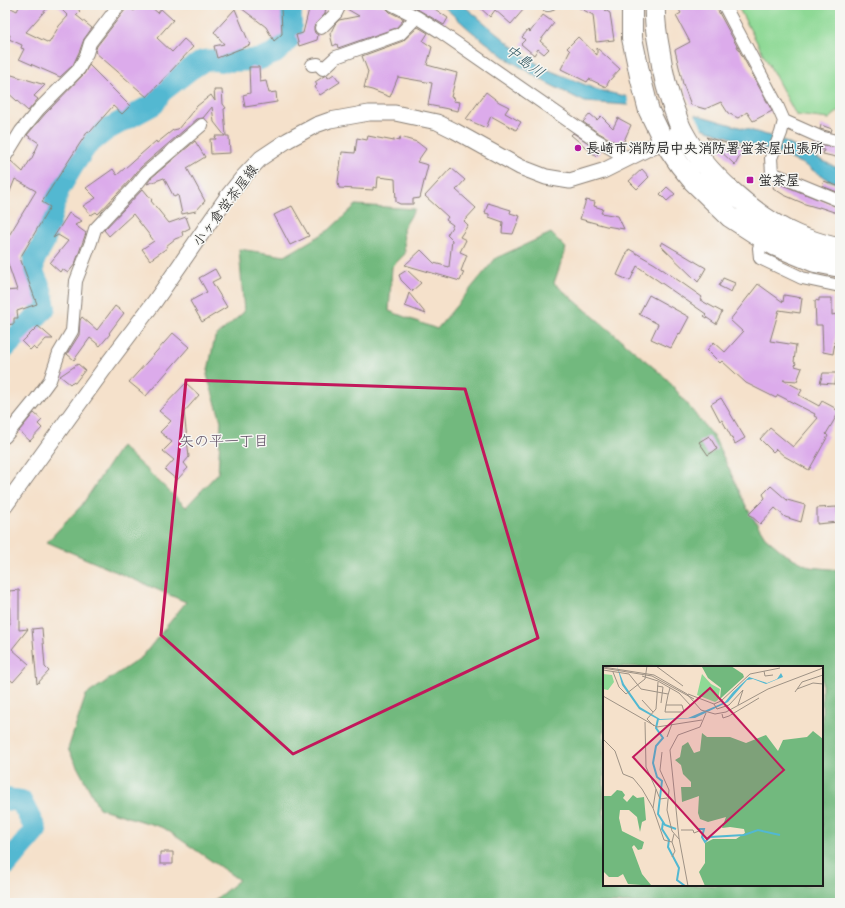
<svg xmlns="http://www.w3.org/2000/svg" width="845" height="908" font-family="'Playpen Sans','Klee One',sans-serif">
  <style>
    .green { fill: #8ed995; stroke: #557a58 }
    .forest { fill: #72b97e; stroke: #476a4d; fill-rule: evenodd }
    .water { fill: #52b8d1; stroke: #376a76 }
    .pier { fill: #f5e1cb }
    .lines { fill: none; stroke-linecap: round; stroke-linejoin: round }
    .river { stroke: #52b8d1; stroke-width: 22 }
    .building { fill: #dcabeb }
    .minor-casing { stroke: #887e74; stroke-width: 14 }
    .tertiary-casing { stroke: #887e74; stroke-width: 17 }
    .trunk-casing { stroke: #887e74; stroke-width: 22 }
    .minor { stroke: #fff; stroke-width: 12 }
    .tertiary { stroke: #fff; stroke-width: 15 }
    .trunk { stroke: #fff; stroke-width: 20 }
    .marked { fill: none; stroke: #c2185b; stroke-width: 3; stroke-linejoin: round }
    .poi-dot { fill: #b5179e; stroke: #f6f6f2; stroke-width: 1.5 }
    .labels { text-anchor: middle; stroke-width: 3; stroke-linejoin: round; paint-order: stroke }
    .poi-label { font-size: 14px; font-weight: bold; fill: #1c1c1c; stroke: #f6f6f2; text-anchor: start }
    .street-label { font-size: 14px; fill: #1c1c1c; stroke: #f6f6f2 }
    .water-label { font-size: 15px; font-style: italic; fill: #325a64; stroke: #f6f6f2 }
    .neighbourhood-label { font-size: 15px; fill: #5f4e64; stroke: #f6f6f2 }
    .inset-river { fill: none; stroke: #52b8d1; stroke-width: 2 }
    .inset-road { fill: none; stroke: #9e9285; stroke-width: 1 }
    .view { fill: #c2185b; fill-opacity: 0.15; stroke: #c2185b; stroke-width: 2 }
    .inset-edge { fill: none; stroke: #1c1c1c; stroke-width: 2 }
  </style>
  <rect width="100%" height="100%" fill="#f6f6f2"/>
  <filter id="ink" filterUnits="userSpaceOnUse"><feTurbulence type="fractalNoise" baseFrequency=".025" numOctaves="2"/><feDisplacementMap in="SourceGraphic" scale="8" xChannelSelector="R" yChannelSelector="G"/><feConvolveMatrix kernelMatrix="1 2 1 2 8 2 1 2 1" color-interpolation-filters="sRGB"/></filter>
  <filter id="wash" filterUnits="userSpaceOnUse"><feTurbulence type="fractalNoise" baseFrequency=".012" numOctaves="4" result="noise"/><feDisplacementMap in="SourceGraphic" scale="16" xChannelSelector="R" yChannelSelector="G"/><feGaussianBlur stdDeviation="0.9" result="paint"/><feColorMatrix in="noise" values="0 0 0 0 0 0 0 0 0 0 0 0 0 0 0 0 0 1.4 0 .05"/><feComposite in="paint" operator="in"/></filter>
  <g filter="url(#wash)">
    <rect width="100%" height="100%" fill="#f5e1cb"/>
    <path class="green" d="M737,5H840V110L829,119L796,115Z"/>
    <path class="forest" d="M356,205L415,209L403,229L405,254L392,267L389,311L437,329L496,258L551,233L566,248L554,283L646,361L667,379L715,439L747,508L765,537L785,554L810,567L840,570V903H211L239,880L164,828L99,808L68,749L86,695L142,657L186,602L47,542L82,505L121,446L186,507L218,473L221,421L207,375L215,337L244,312L239,249L285,256L329,230ZM604,667H822V885H604Z"/>
    <path class="water" d="M442,5H463L523,55L546,69L598,90L663,105L777,138L833,166L840,169V184L828,180L803,164L774,152L705,129L627,105L585,102L545,82L509,60L471,31Z"/>
    <path class="pier" d="M627,95L663,103L694,112L704,131L629,108Z"/>
    <g class="lines">
      <path class="river" d="M5,348L45,308L41,290L33,272L34,260L44,242L58,191L74,164L87,145L106,130L154,104L161,92L189,70L203,61L214,60L223,61L257,60L275,53L283,46L291,36V5
        M5,799L21,801L36,830L7,864H5"/>
    </g>
    <g id="blocks">
      <path class="building" d="M5,5L17,11L20,5H50L26,32L49,43L59,26L68,16L57,5H73L80,11L76,15L92,28L84,39L80,50L73,65L60,77L19,59L24,49L21,48L22,45L9,39L10,35L5,33Z
        M127,5L134,11L139,5H144L149,9L151,7L158,13L161,9L173,20L157,38L172,52L184,39L193,47L147,97L95,52L97,46L125,10Z
        M237,5H279V7L281,6L282,34L274,41L266,27Z
        M310,5H315L326,8L325,14L314,26V30L315,33L318,35L317,40L299,46L296,35L303,33Z
        M347,5H382L386,7L387,9L390,12L404,19L396,28L338,48L337,44L333,46L330,34L335,24L339,20L359,16L347,9Z
        M416,5H429L448,18L444,25L414,7Z
        M477,5H519L524,9L511,24L495,10L490,17Z
        M574,5H607L605,10L610,13L614,40L596,42L593,15Z
        M676,5H717V9L772,111L753,121L747,112L738,118L728,113L721,102L705,109L691,105L683,84L675,50L690,42L676,16L681,13Z
        M235,9L250,45L217,58L214,46L224,44L214,32Z
        M543,15L554,23L540,41L549,49L544,54L538,49L534,55L521,44L525,40L522,37L528,30L530,32Z
        M418,27L428,33L423,41L432,47L427,65L457,73L451,97L454,98L453,101L460,102L458,111L428,105L432,83L398,77L390,97L372,90L364,88L368,72L362,56L403,41Z
        M578,37L597,55V48L620,69L609,81L606,87L589,79L587,82L561,69L570,51L567,48Z
        M89,65L130,106L122,114L113,106L90,132L88,131L42,202L50,207L20,258L37,304L17,311L18,318H14V324L5,325V291L17,290L7,261L5,259V242L36,191L15,179L5,204V168L11,161L23,172L30,160H31L39,143L27,135L45,114L84,74Z
        M249,67H259L260,82L266,81L269,93L276,92L277,102L245,107L243,95L250,93Z
        M5,73L45,85L34,96L38,99L28,111L5,90Z
        M334,74L340,82L320,95L315,87L317,85L315,82L324,76L327,75L328,78Z
        M214,90H222L223,104L226,108L224,109L226,136H229L230,153L211,154L210,139H216L215,136H225L214,122L212,107L203,118L197,119L141,167L132,178L98,214L96,212L91,215L83,206L96,198L86,188L113,169L117,175L156,141L157,143L173,130L178,129L197,106L211,95L215,101Z
        M486,92L499,102L509,107L505,113L521,122L516,130L491,116L486,128L466,119Z
        M590,114L597,120L601,116L613,128L618,118L631,125L623,143L619,141L617,143L597,132L583,122Z
        M821,125L832,129L831,132L820,129Z
        M573,133L601,151L596,156L571,135Z
        M368,136L394,141V139L399,141L400,137L417,142L426,149L417,162L428,165L420,198L413,199V204H400L396,202L395,179L378,177L377,188L373,187V190L339,188L338,182L342,152L355,153L357,138L367,140Z
        M706,137L743,148L741,154L735,165Z
        M195,141L205,157L187,168L205,201L196,211L182,214L178,195L174,197L164,178L147,184L151,178Z
        M816,143L840,149V158L823,154L824,150L815,148Z
        M451,168L465,180L456,190L476,208L464,221L468,225L460,237L466,240L460,252L467,255L461,271L464,272L460,281L405,265L421,250L434,263L449,267L452,240L447,235L453,225L446,220L448,217L425,196Z
        M642,169L649,177L637,189L629,181Z
        M824,181L840,187V193L822,186Z
        M775,182L840,208V214L819,207V208L805,204L784,195L773,188Z
        M667,187L675,194L667,201L660,194Z
        M143,189L152,200L151,201L169,223L186,217L190,228L182,232L183,236L175,239L166,246L167,248L150,260L142,249L154,241L133,214L109,236L104,230Z
        M586,200L595,202L594,206L603,209L601,213L618,216L624,229L606,226L580,219Z
        M488,203L511,210L510,213L520,216L513,234L502,233L503,222L489,217V214L485,213Z
        M292,206L309,236L290,245L274,215Z
        M69,213L82,221L75,225L86,233L75,264L68,273L62,269L60,272L50,263L68,241L58,235L53,238Z
        M662,242L706,268L698,282L660,245Z
        M629,249L655,264L702,297L700,300L722,312L716,324L704,316L706,314L637,266L630,281L617,275Z
        M215,269L220,278L212,282L227,307L202,322L190,301L207,292L199,278Z
        M407,270L421,283L412,291L401,280L399,275Z
        M723,278L735,283L731,292L719,286Z
        M758,284L783,302L784,295L802,298L800,313L779,310L770,341L796,345L794,362L796,363L795,366L802,368L797,381L783,380L802,390L799,395L819,406L822,401L835,408V409L839,412L826,434L828,436L809,470L784,456L776,449L773,452L760,439L770,428L793,447L818,418L814,416L815,414L778,395L776,398L746,383L722,361L720,363L707,350L714,342L725,352L743,332L730,320Z
        M409,293L426,314L405,306Z
        M649,295L689,317L680,334L679,333L671,348L651,339L658,324L639,314Z
        M819,298H832V315L836,314L837,324L835,342L833,354L823,352L822,325H816L815,300L819,301Z
        M115,306L124,313L109,333L110,334L100,346L90,338L74,360L67,354L79,335L80,320L82,317L97,330Z
        M38,326L53,339H46L36,350L33,347L30,350L22,342Z
        M173,333L189,347L146,396L129,382Z
        M78,364L85,370L75,383L72,382L70,384L60,376Z
        M823,373H837L835,384L820,383Z
        M186,383L199,395L184,412L189,457L184,463L188,468L177,480L165,470L174,460L163,451L172,442L160,432L171,421L159,411Z
        M721,398L745,438L735,444L722,420L720,421L711,404Z
        M34,413L42,420L38,424L42,428L30,441L19,431Z
        M709,436L717,449L708,455L699,442Z
        M771,486L787,500L805,505L801,522L785,517L775,508L760,524L749,514L765,498L763,494Z
        M837,507L838,522L817,524V508Z
        M19,590V630L28,629L12,649L29,664L13,682L5,675V628L10,624L9,591Z
        M42,628L45,667L49,671L37,684L32,629Z
        M160,852H173V864H160Z"/>
    </g>
  </g>
  <g filter="url(#ink)">
    <use href="#blocks" fill-opacity="0" stroke="#887e74" stroke-width="1"/>
    <g class="lines">
      <defs>
        <path id="minor" d="M393,5L417,17L439,31L593,138L627,158
          M547,5H549
          M724,5L777,105L784,121L820,137L840,142
          M321,28L336,13L340,5
          M312,65L318,64L323,69L336,57L400,34L417,17
          M784,121L781,133L771,158L772,173L840,201
          M5,157L21,131L39,109L79,69L87,53L90,43L119,5
          M767,234L759,248L760,258L802,278L840,286
          M5,437L36,399L50,380L59,353L72,331L76,281L91,242L95,229L138,183L146,173L202,125"/>
        <path id="tertiary" d="M5,506L109,362L155,301L227,197L243,177L261,158L288,140L316,125L330,120L369,113H395L437,122L455,131L520,167L546,177L570,181L603,171L673,136"/>
        <path id="trunk" d="M632,5V38L640,76L649,111L663,140L680,165L693,181L730,217L764,239L776,246L815,262L840,267
          M655,5C654,22 657,37 660,53C663,75 668,95 676,115C678,121 680,127 683,132C704,172 755,217 796,235C810,241 825,245 840,249"/>
      </defs>
      <use href="#minor" class="minor-casing"/>
      <use href="#tertiary" class="tertiary-casing"/>
      <use href="#trunk" class="trunk-casing"/>
      <use href="#minor" class="minor"/>
      <use href="#tertiary" class="tertiary"/>
      <use href="#trunk" class="trunk"/>
    </g>
  </g>
  <path class="marked" d="M186,380L465,389L538,638L293,754L161,635Z"/>
  <g class="poi-dot">
    <circle cx="578" cy="148" r="4"/>
    <rect x="746" y="176" width="8" height="8" rx="2"/>
  </g>
  <g class="labels">
    <g class="poi-label">
      <text x="586" y="153">長崎市消防局中央消防署蛍茶屋出張所</text>
      <text x="758" y="185">蛍茶屋</text>
    </g>
    <g class="street-label">
      <text transform="translate(225 205) rotate(-53)" y="5">小ヶ倉蛍茶屋線</text>
    </g>
    <g class="water-label">
      <text transform="translate(525 61) rotate(37)" y="5">中島川</text>
    </g>
    <g class="neighbourhood-label">
      <text x="224" y="446">矢の平一丁目</text>
    </g>
  </g>
  <g transform="translate(603 666)">
    <rect width="220" height="220" fill="#f5e1cb"/>
    <path d="M0,8L9,9L11,16L5,24L0,23ZM99,8L108,18L117,23L115,34L112,36L94,29Z" fill="#8ed995"/>
    <path d="M128,0L140,8L141,11L117,33L118,22L105,12L99,1ZM210,65L220,73V220H102L96,206L102,197V177L110,173H133L142,167L141,163L127,161L119,162L123,151L105,156L97,153L95,147L96,130L79,136L78,121H88V116L80,108L78,99L72,94L77,91L79,80L85,76L91,87L97,85L99,67L104,71H127L143,77L163,69L175,85L180,74L204,71ZM14,124L19,125L22,129L20,132L24,136L30,129L34,132L41,131L43,154L39,156L37,166L34,151L26,144H17L16,152L19,165L41,176L39,183L35,184L31,179L29,181L39,208L48,219L52,220L25,218L20,208L15,211H6L0,205V130H8Z" fill="#72b97e"/>
    <path d="M14,0L21,18L37,41L57,53L85,52L122,36L130,26L146,11L164,17L174,13L178,7L180,11L163,18L150,13L144,14L125,36L92,52L56,54L36,43L19,19Z" fill="#52b8d1"/>
    <path class="inset-river" d="M55,53L53,62L60,72L53,80L50,97L54,111L59,115L55,148L62,159L73,163M60,156L59,163L66,174L65,181L76,202L74,214L82,220M96,163H101L99,171L102,176L107,171L141,169L155,164L177,169"/>
    <path class="inset-road" d="M53,0L80,20M0,1L51,9L84,28L98,44L112,48L123,46L165,23L220,2M0,2L49,10L91,33M0,4L26,8M161,5L162,10L170,9M10,6L16,21L23,28L42,13L44,0M26,8L38,23L65,28M39,10L55,15L76,27L88,40M54,20L60,21L58,37M194,23L210,17L220,18M192,26L199,16L220,9M85,28L111,38L118,35L147,8L177,2M0,30L54,61L99,54M39,34L50,46M111,38L114,43L126,39L140,24L135,39M63,39H79L81,46H62L63,39L65,29L67,22M119,48L120,52L126,50L156,32M42,56L43,101L53,123L50,142M51,60L44,53L53,43L55,16M64,71L69,58M0,73L12,85L20,108L30,112L39,123L50,142L61,174L69,176L71,168M59,86L57,104L66,124L64,144L69,165L76,173M53,123L57,133L64,132M78,164H90L91,167L96,165M69,176L72,185L69,191M85,220L76,172L67,84L75,69L97,61L103,47"/>
    <path class="view" d="M107,22L181,104L104,173L30,91Z"/>
    <rect width="220" height="220" class="inset-edge"/>
  </g>
  <rect width="845" height="908" fill="none" stroke="#f6f6f2" stroke-width="20"/>
</svg>
